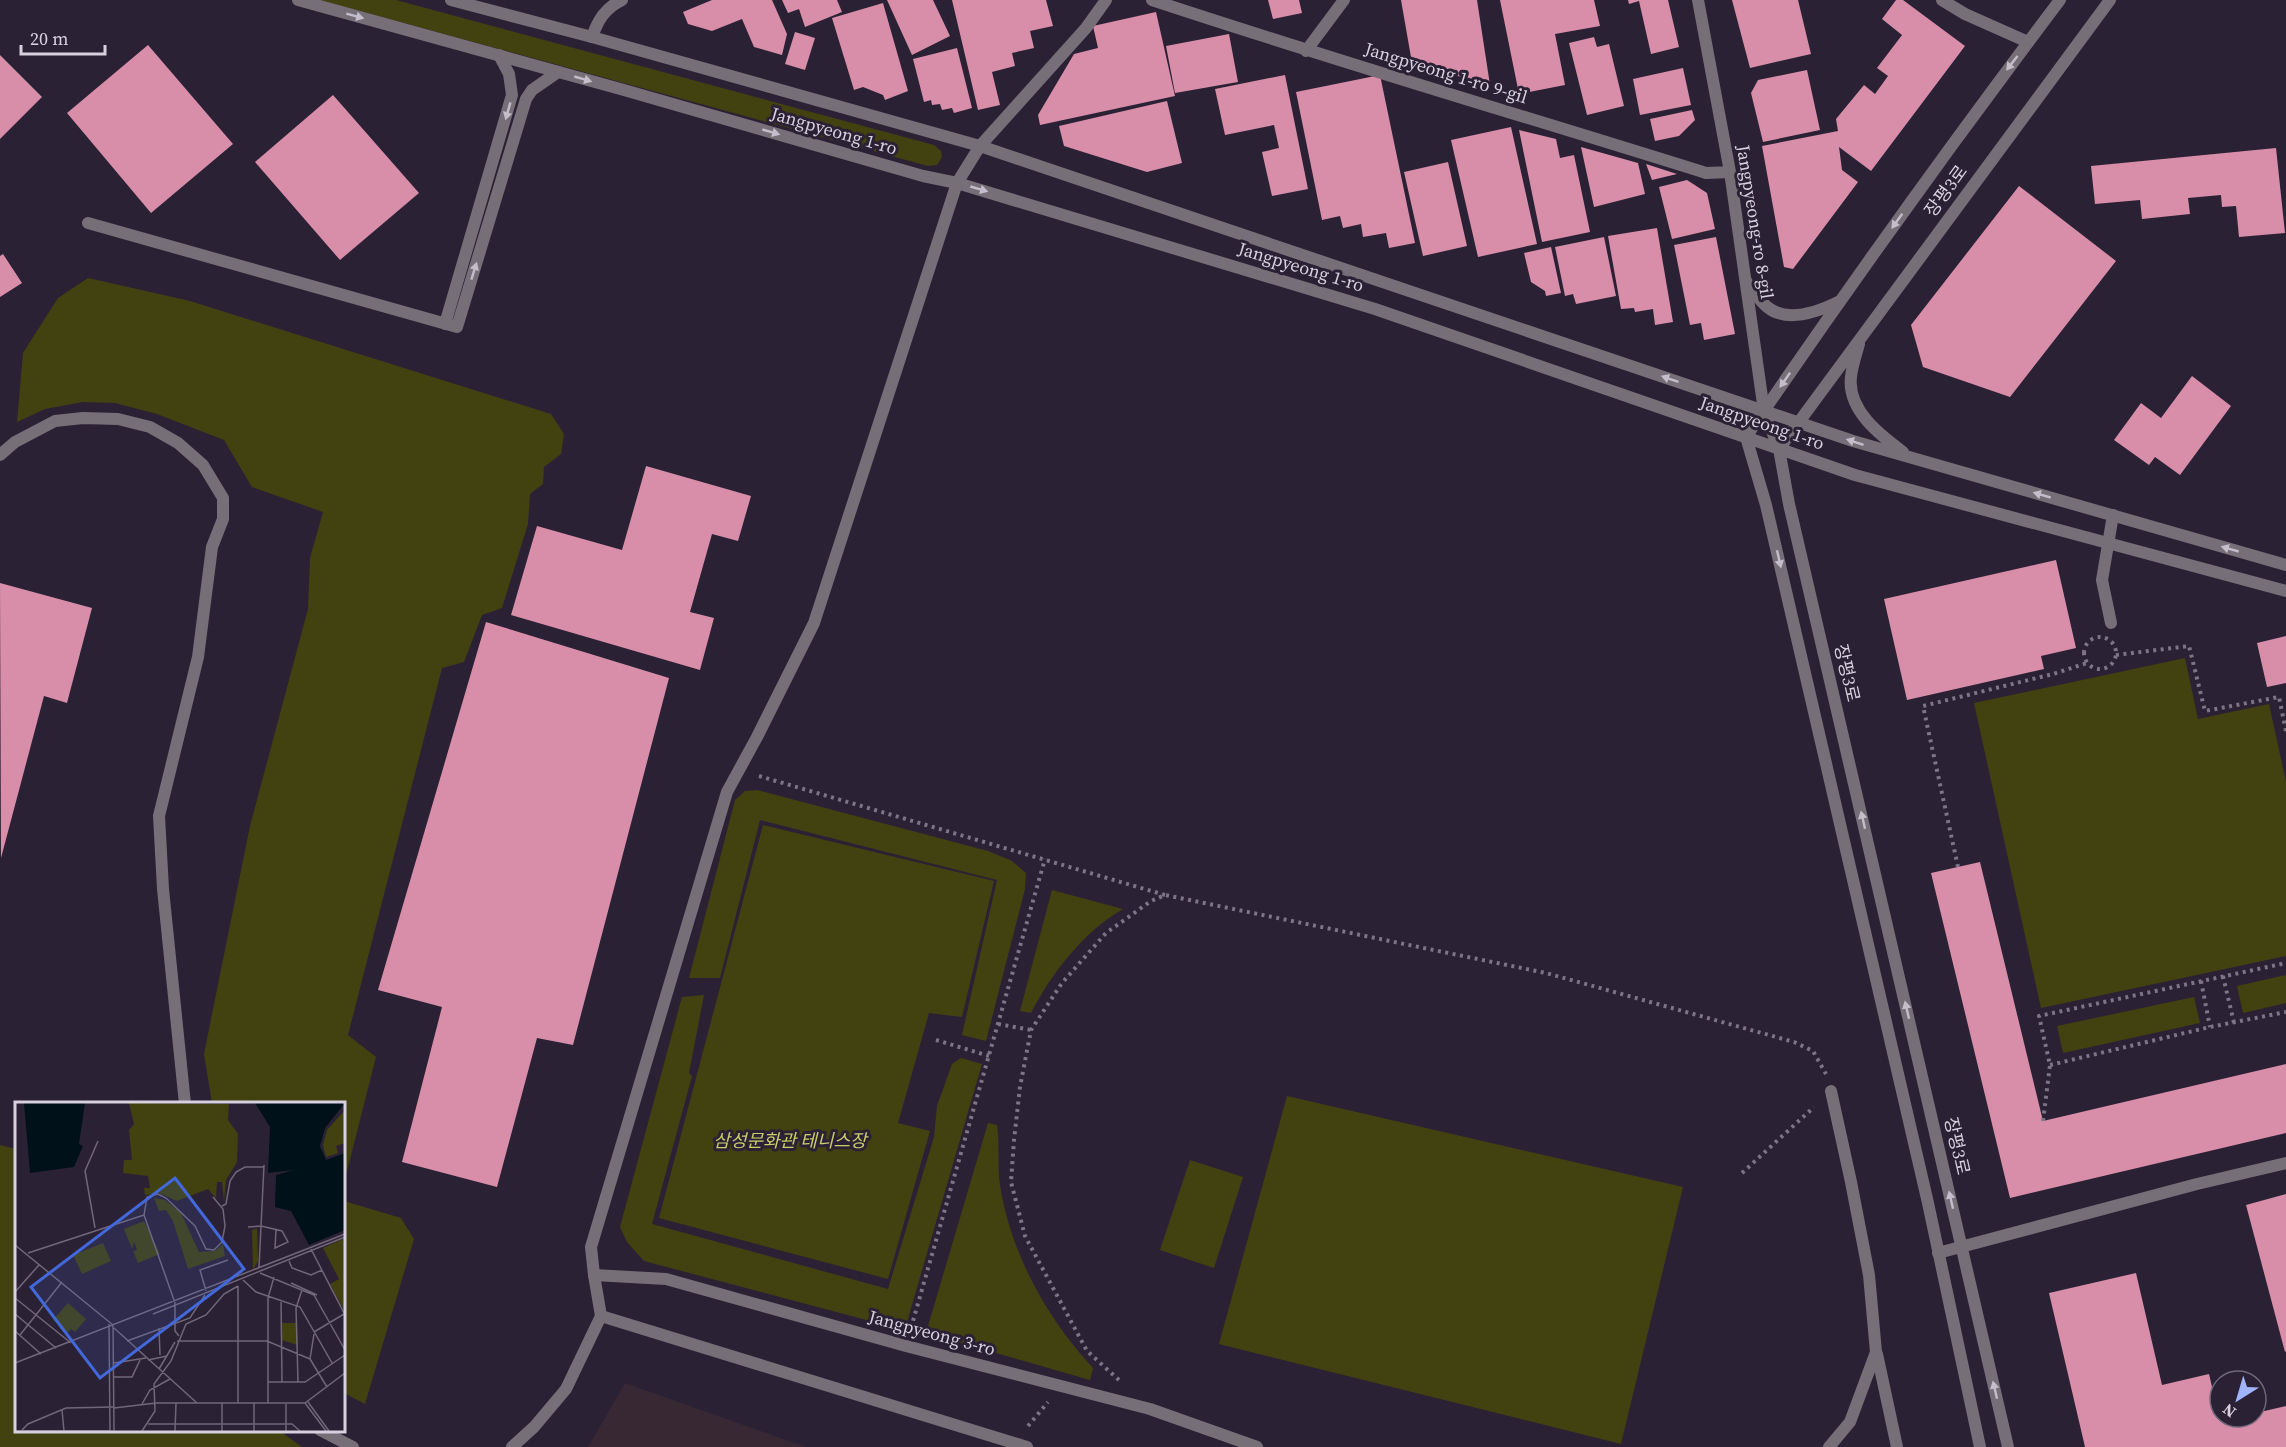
<svg xmlns="http://www.w3.org/2000/svg" width="2286" height="1447" font-family="'Source Serif 4','Noto Sans KR',serif">
  <style>
    .industrial { fill: #372834 }
    .green { fill: #414210 }
    .building { fill: #d88ea9 }
    .lines { fill: none; stroke-linecap: round; stroke-linejoin: round }
    .path { stroke: #7d7486; stroke-width: 4; stroke-dasharray: 3 4.5; stroke-linecap: butt }
    .service { stroke: #776f78; stroke-width: 12 }
    .minor { stroke: #776f78; stroke-width: 12 }
    .tertiary { stroke: #776f78; stroke-width: 12 }
    .oneway { fill: #c4bdca }
    .labels { text-anchor: middle; stroke-width: 6; stroke-linejoin: round; paint-order: stroke }
    .street-label { font-size: 18px; fill: #d7d1df; stroke: #2b2135 }
    .park-label { font-size: 18px; font-style: italic; fill: #cbcd68; stroke: #2b2135 }
    .inset-road { fill: none; stroke: #706779; stroke-width: 1.5 }
    .view { fill: #4268d9; fill-opacity: 0.15; stroke: #4268d9; stroke-width: 3 }
    .inset-edge { fill: none; stroke: #d7d1df; stroke-width: 3 }
  </style>
  <rect width="100%" height="100%" fill="#2b2135"/>
  <path class="industrial" d="M625,1383L806,1447H588Z"/>
  <path class="green" d="M320,0H396L934,145L941,151L942,157L937,165L928,166Z
    M88,278L190,301L551,414L564,434L561,454L544,467L543,484L530,494L528,524L502,608L482,615L464,662L442,668L348,1035L376,1057L344,1183V1104L212,1103L204,1054L250,826L308,609L310,558L323,512L252,487L224,440L157,414L115,403L83,402L45,409L17,422L23,353L58,298Z
    M2185,658L2198,719L2269,704L2286,782V956L2041,1008L1974,703Z
    M757,790L988,851L1012,861L1026,873L1025,889L986,1041L962,1035L997,880L760,820L720,978H689L735,800L745,791Z
    M763,825L994,881L962,1017L929,1013L898,1123L930,1131L888,1279L659,1218Z
    M1052,890L1123,909C1083,932 1052,973 1031,1013L1020,1011Z
    M2286,975V1003L2243,1013L2237,986Z
    M704,995L689,1073L692,1076L652,1224L888,1289L934,1137L937,1106L952,1064L961,1058L982,1064L905,1329L874,1322L644,1261L627,1242L620,1227L682,997Z
    M2194,997L2200,1023L2063,1053L2057,1026Z
    M1287,1096L1683,1187L1621,1444L1219,1344Z
    M988,1123L997,1125C1000,1145 997,1166 1000,1185C1011,1254 1046,1317 1093,1368L1090,1380L926,1333Z
    M0,1145L16,1149V1430L280,1431L302,1447H0Z
    M1190,1160L1243,1177L1214,1268L1160,1250Z
    M344,1201L401,1218L414,1239L365,1404L344,1393Z"/>
  <path class="building" d="M712,0H772L787,34L782,55L754,47L742,19L712,31L688,24L683,12Z
    M782,0H837L842,12L805,27L799,9L788,13Z
    M887,0H933L950,36L912,55Z
    M952,0H1046L1053,26L1030,31L1034,48L1012,53L1015,66L992,72L1000,105L978,110Z
    M1268,0H1299L1302,13L1273,19Z
    M1401,0H1477L1490,85L1412,63Z
    M1500,0H1594L1600,26L1555,34L1565,85L1519,94Z
    M1628,0H1668L1679,47L1651,54L1639,1L1629,4Z
    M1732,0H1798L1811,54L1750,68Z
    M1896,0H1903L1965,46L1871,171L1839,147L1842,170L1858,182L1793,269L1784,267L1762,146L1838,131L1836,119L1864,85L1875,94L1888,76L1877,68L1902,35L1882,19Z
    M883,3L908,91L885,100L883,95L863,87L854,90L832,18Z
    M1156,12L1175,96L1040,125L1038,115L1074,54L1098,48L1093,26Z
    M795,32L815,38L805,70L785,64Z
    M1229,34L1238,82L1175,93L1166,46Z
    M1594,37L1597,47L1609,44L1624,106L1587,115L1569,43Z
    M148,45L233,144L151,213L67,113Z
    M957,48L972,108L954,113L952,108L942,110L940,104L932,105L931,100L924,102L913,59Z
    M0,55L42,97L0,139Z
    M1683,68L1691,105L1640,115L1633,79Z
    M1807,70L1820,130L1763,142L1751,93L1758,80Z
    M1285,75L1308,189L1272,196L1262,152L1279,148L1274,125L1225,135L1215,89Z
    M1380,75L1415,243L1389,248L1386,233L1363,237L1361,224L1343,228L1340,216L1322,220L1296,92Z
    M333,95L419,193L340,260L255,162Z
    M1167,101L1182,163L1147,172L1064,146L1059,126Z
    M1692,110L1695,120L1679,136L1655,141L1650,119Z
    M1511,127L1537,244L1478,257L1451,140Z
    M1519,130L1556,139L1560,158L1574,155L1590,232L1542,242Z
    M1581,147L1638,163L1645,194L1594,207Z
    M2276,148L2285,233L2239,237L2236,206L2222,207L2221,195L2188,198L2190,214L2142,219L2140,200L2095,204L2091,166Z
    M1448,162L1467,246L1423,256L1404,172Z
    M1646,164L1677,174L1652,180Z
    M1687,180L1707,193L1715,229L1672,239L1659,187Z
    M2019,186L2116,261L2010,397L1923,367L1911,325Z
    M1657,228L1673,322L1655,325L1653,309L1635,312L1634,308L1621,309L1608,236Z
    M1604,237L1616,296L1576,304L1573,294L1565,296L1555,247Z
    M1716,237L1735,334L1704,340L1701,323L1690,325L1674,245Z
    M1551,247L1561,293L1546,296L1545,291L1531,282L1524,253Z
    M3,254L22,283L0,297V256Z
    M2192,376L2231,406L2180,475L2155,457L2149,465L2114,440L2141,403L2161,418Z
    M646,466L751,496L738,541L712,534L690,612L714,618L700,670L511,615L537,526L622,550Z
    M2056,560L2076,648L2041,656L2044,669L1907,700L1884,599Z
    M0,583L92,608L67,703L44,696L1,858Z
    M486,622L669,678L573,1045L537,1038L497,1187L402,1162L442,1007L378,990Z
    M2286,636V683L2267,687L2257,643Z
    M1980,862L2043,1121L2286,1064V1133L2010,1198L1931,873Z
    M2286,1194V1351L2285,1352L2246,1205Z
    M2136,1273L2162,1385L2209,1374L2220,1421L2237,1417H2256V1413L2286,1406V1447H2085L2049,1293Z"/>
  <g class="lines">
    <path class="path" d="M2084 653a16 16 0 1 1 32 0a16 16 0 1 1-32 0Z
      M2116,655L2189,646L2205,711L2279,697L2286,731
      M759,776L1165,895
      M1958,867L1923,706L2053,674L2087,663
      M2223,976L2234,1023
      M2201,981L2210,1027
      M998,1024L1031,1030
      M936,1040L989,1056
      M2050,1065L2210,1027L2286,1012
      M2043,1121L2050,1065L2039,1016L2286,963
      M1742,1173L1814,1107
      M911,1328L1045,859
      M1119,1380L1087,1351L1025,1236L1011,1182L1014,1140L1020,1087L1031,1030L1062,983L1106,933L1151,901L1165,895L1546,973L1794,1042L1813,1051L1826,1074
      M1028,1426L1048,1402"/>
    <path class="service" d="M1746,281C1752,289 1757,297 1764,304C1784,325 1818,312 1840,301
      M594,1275L666,1279L906,1346L1150,1409L1257,1447
      M1877,1354L1897,1447
      M1829,1447L1850,1422L1876,1352L1869,1275L1851,1182L1831,1091"/>
    <path class="minor" d="M1152,0C1336,61 1521,115 1706,173L1730,172
      M1698,0L1730,172L1764,411L1779,449
      M1942,0L1965,14L2028,42
      M592,37C598,20 605,8 622,0
      M1306,51L1344,0
      M88,223L457,327L526,99L532,90L558,72
      M445,324L512,95L509,74L499,55
      M0,455L15,442L55,421L83,418L118,419L150,427L178,443L203,465L223,498V519L212,547L198,657L159,816L163,889L185,1104
      M2111,623L2102,580L2113,515
      M1938,1253L2197,1184L2286,1163
      M594,1275L591,1247L727,792L757,737L814,623L957,183L980,146L1086,28L1106,0
      M320,1430L353,1447
      M512,1447L534,1427L566,1389L601,1316"/>
    <path class="tertiary" d="M298,0L624,90L923,176L957,183L1375,309L1855,475L2286,591
      M451,0L592,37L980,146L1853,441L2286,565
      M1859,344C1856,355 1852,366 1851,377C1847,410 1880,435 1903,452
      M594,1275L601,1316L1027,1447
      M1980,1447L1928,1203L1766,505L1746,437C1847,289 1952,143 2060,0
      M2008,1447L1789,504L1779,449L2110,0"/>
  </g>
  <defs><path id="oneway-solid" d="M-6-.8H1V-3.2L6.5 0L1 3.2V.8H-6Z" transform="scale(1.5)"/></defs>
  <g class="oneway">
    <use href="#oneway-solid" transform="translate(355 16) rotate(15)"/>
    <use href="#oneway-solid" transform="translate(2012 63) rotate(128)"/>
    <use href="#oneway-solid" transform="translate(583 79) rotate(16)"/>
    <use href="#oneway-solid" transform="translate(508 111) rotate(106)"/>
    <use href="#oneway-solid" transform="translate(771 132) rotate(16)"/>
    <use href="#oneway-solid" transform="translate(979 189) rotate(16)"/>
    <use href="#oneway-solid" transform="translate(1897 221) rotate(126)"/>
    <use href="#oneway-solid" transform="translate(474 271) rotate(-73)"/>
    <use href="#oneway-solid" transform="translate(1670 379) rotate(-161)"/>
    <use href="#oneway-solid" transform="translate(1785 380) rotate(125)"/>
    <use href="#oneway-solid" transform="translate(1855 442) rotate(-162)"/>
    <use href="#oneway-solid" transform="translate(2042 495) rotate(-164)"/>
    <use href="#oneway-solid" transform="translate(2230 549) rotate(-164)"/>
    <use href="#oneway-solid" transform="translate(1779 559) rotate(77)"/>
    <use href="#oneway-solid" transform="translate(1863 820) rotate(-103)"/>
    <use href="#oneway-solid" transform="translate(1907 1010) rotate(-103)"/>
    <use href="#oneway-solid" transform="translate(1951 1200) rotate(-103)"/>
    <use href="#oneway-solid" transform="translate(1995 1390) rotate(-103)"/>
  </g>
  <g class="labels">
    <g class="street-label">
      <text transform="translate(1446 73) rotate(17)" y="6">Jangpyeong 1-ro 9-gil</text>
      <text transform="translate(834 131) rotate(16)" y="6">Jangpyeong 1-ro</text>
      <text transform="translate(1946 191) rotate(-54)" y="6">장평3로</text>
      <text transform="translate(1755 222) rotate(81)" y="6">Jangpyeong-ro 8-gil</text>
      <text transform="translate(1301 267) rotate(17)" y="6">Jangpyeong 1-ro</text>
      <text transform="translate(1762 423) rotate(19)" y="6">Jangpyeong 1-ro</text>
      <text transform="translate(1847 673) rotate(77)" y="6">장평3로</text>
      <text transform="translate(1957 1146) rotate(77)" y="6">장평3로</text>
      <text transform="translate(932 1333) rotate(15)" y="6">Jangpyeong 3-ro</text>
    </g>
    <g class="park-label">
      <text x="790" y="1147">삼성문화관 테니스장</text>
    </g>
  </g>
  <g transform="translate(15 1102)">
    <rect width="330" height="330" fill="#2b2135"/>
    <path d="M114,1L214,2L213,18L223,32L222,60L211,78L209,100L207,80H202L201,96L193,87L162,99L144,91L130,93L129,86H135L133,74L108,71L109,58H117L114,28L119,22ZM330,8V41L321,44L323,51L311,55L308,43L312,28ZM139,96L150,98L166,111L184,150L200,149L208,142L210,154L173,167L158,119L151,108L144,109ZM129,119L145,152L123,161L118,149L122,148L119,140L117,147L109,127ZM242,126L243,159L238,168L237,128ZM330,136V210L315,182L324,177L308,146ZM88,141L96,159L67,172L58,153ZM53,201L71,217L60,230L56,227L53,231L38,218ZM266,221H282L283,243L266,238Z" fill="#414210"/>
    <path d="M9,1H70L64,42L68,44L59,65L15,71ZM240,1H330L310,26L305,44L311,58L330,51V128L294,143L276,109L260,105L261,73L279,68L253,71L255,25Z" fill="#00111a"/>
    <path class="inset-road" d="M207,104L211,102L215,79L221,70L230,65H249M129,113L132,95L143,92L151,96L180,124L191,147L199,148L207,140L210,124L208,107L198,95M233,125L246,124L267,129L273,140L260,146L261,128M80,126L70,69L83,39M0,143L98,223L99,329M296,147L330,213M13,151L129,113L160,201V229L164,234M274,159L277,166L296,173L307,168M244,165L249,63M245,171L299,193L330,248M228,178L241,190L285,205L317,261M276,181L302,193M191,189L185,168L213,158M0,190L24,163M0,196L56,241M266,198L267,280M0,212L41,246M138,212L330,135M94,222L95,329M99,226L182,301M144,226L145,253M0,229L26,252M299,230L329,212M299,232L295,257L312,285M5,233L47,180M112,239L175,216L190,193M162,239H252L295,257M133,258L152,254M0,261L330,132M99,261L131,256M144,267L160,240M99,275H117L125,258M253,280H290L330,253M283,280L281,206L287,188M293,300L314,329M207,301V329M223,301V184M253,301V196L259,175M290,301L311,329M127,302L135,288L155,277M271,302V329M99,306L141,301H290L330,271M47,308L49,329M133,322H277L285,329M7,328L13,322L51,306L98,305M0,329H95M127,329L140,309L139,282L156,259L171,222L191,213L209,192L223,184M160,329L161,301M239,329V301"/>
    <path class="view" d="M160,76L229,167L85,276L16,185Z"/>
    <rect width="330" height="330" class="inset-edge"/>
  </g>
  <g transform="translate(2238 1399) rotate(217)"><circle r="28" fill="#2b2135" stroke="#706779" stroke-width="1.5"/>
  <path d="M0-4.5L10 22L0 15L-10 22Z" fill="#a0b3fd"/>
  <text y="-9" font-size="16" font-weight="bold" text-anchor="middle" fill="#d7d1df">N</text>
  </g>
  <path d="M21 45v9h84v-9" fill="none" stroke="#d7d1df" stroke-width="3"/>
  <text x="30" y="45" font-size="18" fill="#d7d1df" stroke="#2b2135" stroke-width="4.5" paint-order="stroke">20 m</text>
</svg>
